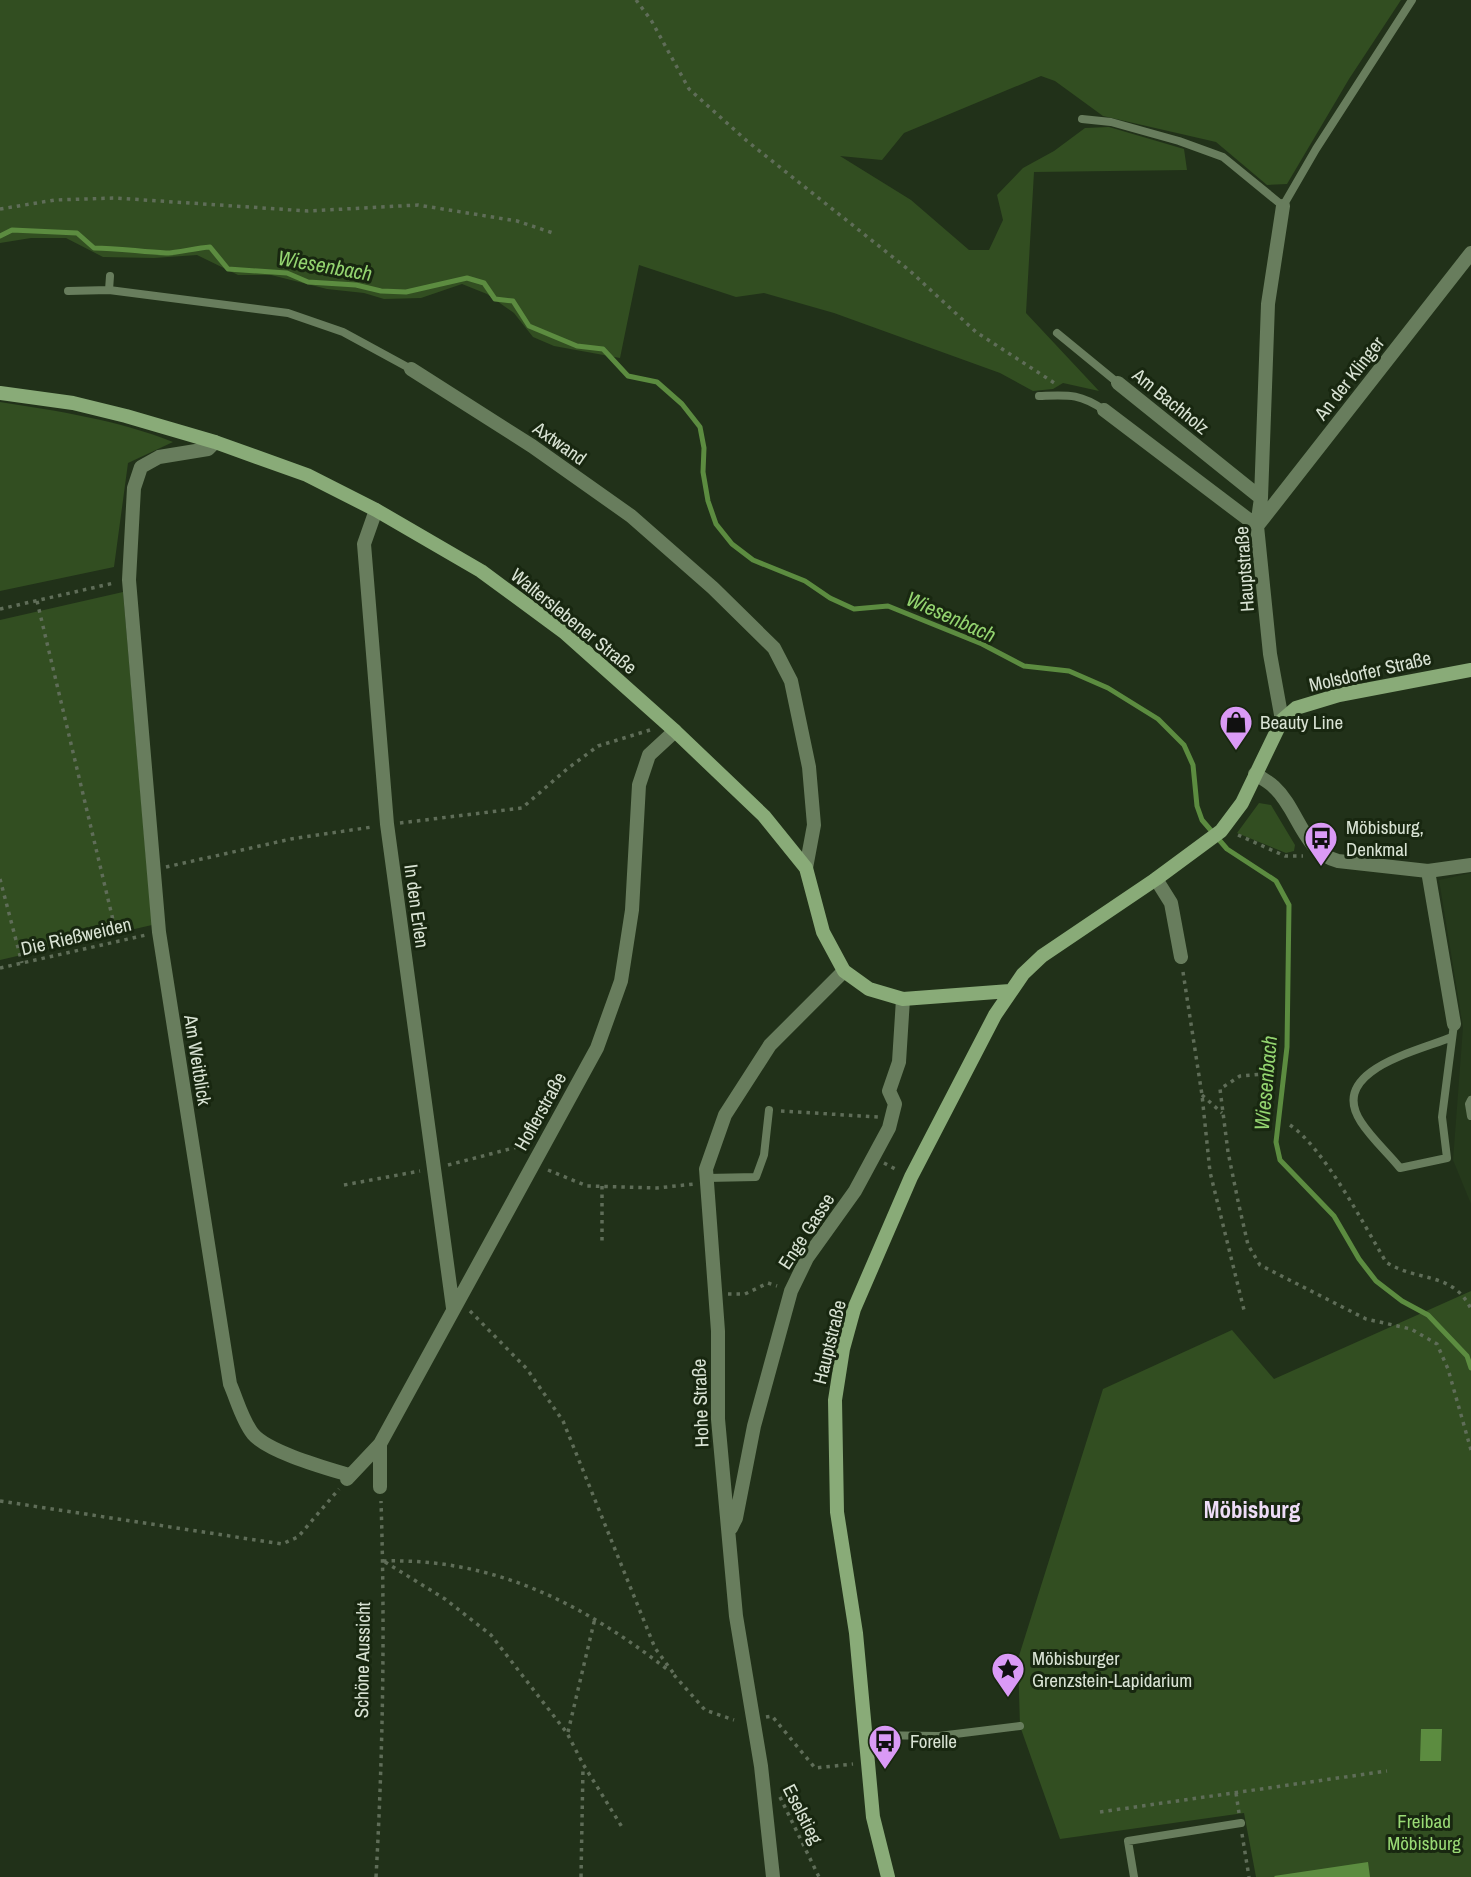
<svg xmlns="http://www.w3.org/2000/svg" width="1471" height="1877" font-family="'Archivo Narrow',sans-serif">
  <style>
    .built { fill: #25391b }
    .green { fill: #324e21 }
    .water { fill: #5c8c40 }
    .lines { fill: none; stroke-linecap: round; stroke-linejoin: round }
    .stream { stroke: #5c8c40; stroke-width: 5 }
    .path { stroke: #5f6d58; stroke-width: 3.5; stroke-dasharray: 3.5 5; stroke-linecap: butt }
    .lane { stroke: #687d5d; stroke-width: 8 }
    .street { stroke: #687d5d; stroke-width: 14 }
    .secondary { stroke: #89ab78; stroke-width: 14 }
    .labels { text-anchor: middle; stroke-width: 6; stroke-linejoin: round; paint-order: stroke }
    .street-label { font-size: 19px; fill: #d9e3d4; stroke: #182710 }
    .poi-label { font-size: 19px; fill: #d9e3d4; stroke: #182710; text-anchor: start }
    .park-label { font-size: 19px; fill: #99da75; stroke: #182710 }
    .water-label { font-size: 21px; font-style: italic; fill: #94d570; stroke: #182710 }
    .quarter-label { font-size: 23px; font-weight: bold; fill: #eedcf7; stroke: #182710 }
  </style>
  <rect width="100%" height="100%" fill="#213119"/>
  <path class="built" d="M1471,873V1204L1453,1160L1463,1027L1439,880Z"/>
  <path class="green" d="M0,0H1401L1349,79L1287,184L1267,185L1216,142L1103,116L1055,81L1041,76L904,133L882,160L840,156L911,200L969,250H989L1003,220L997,195L1023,168L1054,151L1085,128L1109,127L1184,149L1187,170L1034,172L1026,313L1099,391L1063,383L1053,389L1033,391L1000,373L834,313L764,293L736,297L639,265L620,358L554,346L533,337L514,313L487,294L462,284L421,298L384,299L364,293L327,289L271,275H238L197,255L154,258L103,257L66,238H31L0,243Z
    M0,402C58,411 118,420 173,442L128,463L114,567L0,591Z
    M123,592L152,925L0,960V620Z
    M1259,803L1271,805L1295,845L1294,851L1286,853L1237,833Z
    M1471,1291V1877H1256L1244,1813L1060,1839L1020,1726L1018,1659L1103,1389L1232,1330L1274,1379Z"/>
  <path class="water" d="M1421,1729H1442L1441,1761H1420Z
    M1368,1862L1370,1877H1275L1274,1876Z"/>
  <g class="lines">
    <path class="stream" d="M0,236L12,230L77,233L94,248C118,248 142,252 166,253C178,253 195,248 210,247L228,269L287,273L308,282L356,285L381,291L406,292L467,278L484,283L495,299L513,301L529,326L577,346L603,349L628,376L657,382L682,404L700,427L704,448L703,472L708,501L716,524L732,544L753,560L805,581L830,598L854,609L888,606L982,644L1024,666L1069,671L1108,688L1158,719L1184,745L1193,765L1197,806L1202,820L1227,849L1276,881L1289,905L1287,1047L1276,1142L1280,1160L1334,1216L1359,1259L1376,1281L1402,1301L1428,1315L1467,1356L1471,1368"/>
    <path class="path" d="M636,0L651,20L689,89L747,141L909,270L976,332L1056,384
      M0,209L55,200L115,198L308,211L418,205L517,221L556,234
      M37,601L118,941
      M0,609L114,583
      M400,823L522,808L567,769L598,746L650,730
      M1238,835L1285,856H1303
      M166,867L291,839L372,827
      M0,879L22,963
      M0,968L146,935
      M1183,972L1202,1095L1210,1172L1244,1310
      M1275,1073L1240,1076L1220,1089L1228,1152L1238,1201L1248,1245L1260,1265L1366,1319L1411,1329L1437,1344L1448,1369L1471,1450
      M1202,1095L1222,1113
      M781,1111L878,1117
      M1290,1125C1324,1148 1364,1225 1386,1262C1416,1282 1453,1271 1471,1309
      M884,1163L899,1171
      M448,1165L525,1145
      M548,1170L587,1186L657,1188L694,1184
      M344,1185L420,1171
      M602,1186V1243
      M728,1294H745L768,1283L777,1286
      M470,1311L527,1369L563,1421L655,1648L674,1674
      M0,1501L282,1544L298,1537L339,1489
      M383,1561C494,1558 582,1603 668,1670
      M385,1562L445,1599L491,1635L567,1733L583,1764L622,1827
      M674,1675L705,1710L734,1720
      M766,1717L772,1716L815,1768L853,1764
      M568,1732L595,1618
      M1236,1793L1239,1813
      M780,1797L819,1877
      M1100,1812L1387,1771
      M1242,1834L1249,1877
      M376,1877C383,1752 385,1626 381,1501
      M581,1877L583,1767"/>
    <path class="lane" d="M1082,119L1111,122L1179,141L1223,157L1283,206L1316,149L1412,0
      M109,290L110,276
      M68,291L109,290L288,313L343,332L411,369
      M1057,333L1118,383
      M1039,396C1068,395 1079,393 1104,410
      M1452,1037C1419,1051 1327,1070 1361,1122C1372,1139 1388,1153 1400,1168L1447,1158L1442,1117L1454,1024
      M1471,1100L1469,1104L1471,1116
      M707,1178L756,1177L764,1155L769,1110
      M867,1735L939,1736L1020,1726
      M1134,1877L1128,1841L1241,1823"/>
    <path class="street" d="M411,369L532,446L631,516L713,588L774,648L791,681L809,767L814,825L806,868
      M1118,383L1261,498
      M1104,410L1257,526
      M215,442L208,449L159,457L141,467L134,488L129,580L159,932L230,1384C237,1400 242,1420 253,1434C268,1452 326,1468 349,1475
      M376,510L364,544L387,824L453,1308
      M1258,525L1471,253
      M1282,720L1270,654L1257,526L1261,498L1268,304L1283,206
      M1255,774C1262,778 1269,782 1274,787C1299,810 1302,851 1338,861L1428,871L1471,865
      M1428,871L1454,1024
      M1156,879L1171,903L1181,957
      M380,1444V1487
      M347,1479L380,1444L597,1048L621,981L632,910L639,785L649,755L675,731
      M731,1528L736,1518L754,1426L791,1291L807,1258L855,1191L889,1128L895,1104L889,1091L899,1062L903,999
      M773,1877L761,1766L736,1616L718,1419V1331L706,1169L725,1115L770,1045L844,971"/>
    <path class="secondary" d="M0,393L73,403L126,416L215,442L307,475L376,510L481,571L564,632L675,731L764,816L806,868L823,932L844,971L869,989L903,999L1010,991
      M888,1877L873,1817L856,1633L837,1512L835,1400L843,1349L854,1309L911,1177L995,1015L1023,974L1042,956L1156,879L1221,831L1242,803L1282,720L1296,708L1339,695L1471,670"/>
  </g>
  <defs>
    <symbol id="shop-pin" viewBox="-11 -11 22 30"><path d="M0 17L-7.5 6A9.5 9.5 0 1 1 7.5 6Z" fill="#da9af6" stroke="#182710"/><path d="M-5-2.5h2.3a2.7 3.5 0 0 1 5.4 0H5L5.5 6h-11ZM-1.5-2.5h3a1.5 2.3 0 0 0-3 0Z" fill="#111"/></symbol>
    <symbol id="bus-pin" viewBox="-11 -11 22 30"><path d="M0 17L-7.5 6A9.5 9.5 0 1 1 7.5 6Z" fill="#da9af6" stroke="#182710"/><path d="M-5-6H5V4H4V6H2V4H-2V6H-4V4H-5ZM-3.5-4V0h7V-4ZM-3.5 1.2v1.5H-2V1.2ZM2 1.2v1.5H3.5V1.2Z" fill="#111"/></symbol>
    <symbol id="sight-pin" viewBox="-11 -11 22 30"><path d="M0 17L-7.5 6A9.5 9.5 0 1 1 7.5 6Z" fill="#da9af6" stroke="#182710"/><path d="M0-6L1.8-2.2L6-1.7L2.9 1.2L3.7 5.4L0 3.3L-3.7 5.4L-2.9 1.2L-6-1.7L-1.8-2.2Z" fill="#111"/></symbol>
  </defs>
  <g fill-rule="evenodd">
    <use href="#shop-pin" x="1217" y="703" width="38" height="52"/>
    <use href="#bus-pin" x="1302" y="819" width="38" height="52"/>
    <use href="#sight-pin" x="989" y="1650" width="38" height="52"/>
    <use href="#bus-pin" x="866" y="1722" width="38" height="52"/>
  </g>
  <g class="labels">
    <g class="street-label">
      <text transform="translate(1349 378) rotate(-52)" y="7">An der Klinger</text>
      <text transform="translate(1171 401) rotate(39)" y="7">Am Bachholz</text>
      <text transform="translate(560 443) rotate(35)" y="7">Axtwand</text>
      <text transform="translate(1244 569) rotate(-94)" y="7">Hauptstraße</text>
      <text transform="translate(574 621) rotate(39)" y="7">Walterslebener Straße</text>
      <text transform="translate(1370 671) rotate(-13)" y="7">Molsdorfer Straße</text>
      <text transform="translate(417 906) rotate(82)" y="7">In den Erlen</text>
      <text transform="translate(76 936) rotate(-13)" y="7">Die Rießweiden</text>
      <text transform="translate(198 1060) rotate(81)" y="7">Am Weitblick</text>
      <text transform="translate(540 1111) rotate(-61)" y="7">Hoflerstraße</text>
      <text transform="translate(806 1231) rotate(-57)" y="7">Enge Gasse</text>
      <text transform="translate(829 1342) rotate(-76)" y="7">Hauptstraße</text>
      <text transform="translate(700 1403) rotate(-92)" y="7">Hohe Straße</text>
      <text transform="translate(362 1660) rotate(-89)" y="7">Schöne Aussicht</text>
      <text transform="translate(803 1814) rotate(63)" y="7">Eselstieg</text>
    </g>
    <g class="poi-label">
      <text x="1260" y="729">Beauty Line</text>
      <text x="1346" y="834">Möbisburg,<tspan x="1346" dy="22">Denkmal</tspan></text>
      <text x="1032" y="1665">Möbisburger<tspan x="1032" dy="22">Grenzstein-Lapidarium</tspan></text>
      <text x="910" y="1748">Forelle</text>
    </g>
    <g class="park-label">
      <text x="1424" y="1828">Freibad<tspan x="1424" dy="22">Möbisburg</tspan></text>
    </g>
    <g class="water-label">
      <text transform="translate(325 266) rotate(10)" y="7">Wiesenbach</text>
      <text transform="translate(951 617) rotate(24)" y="7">Wiesenbach</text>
      <text transform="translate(1266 1083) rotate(-85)" y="7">Wiesenbach</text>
    </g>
    <g class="quarter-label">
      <text x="1252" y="1518">Möbisburg</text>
    </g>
  </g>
</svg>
